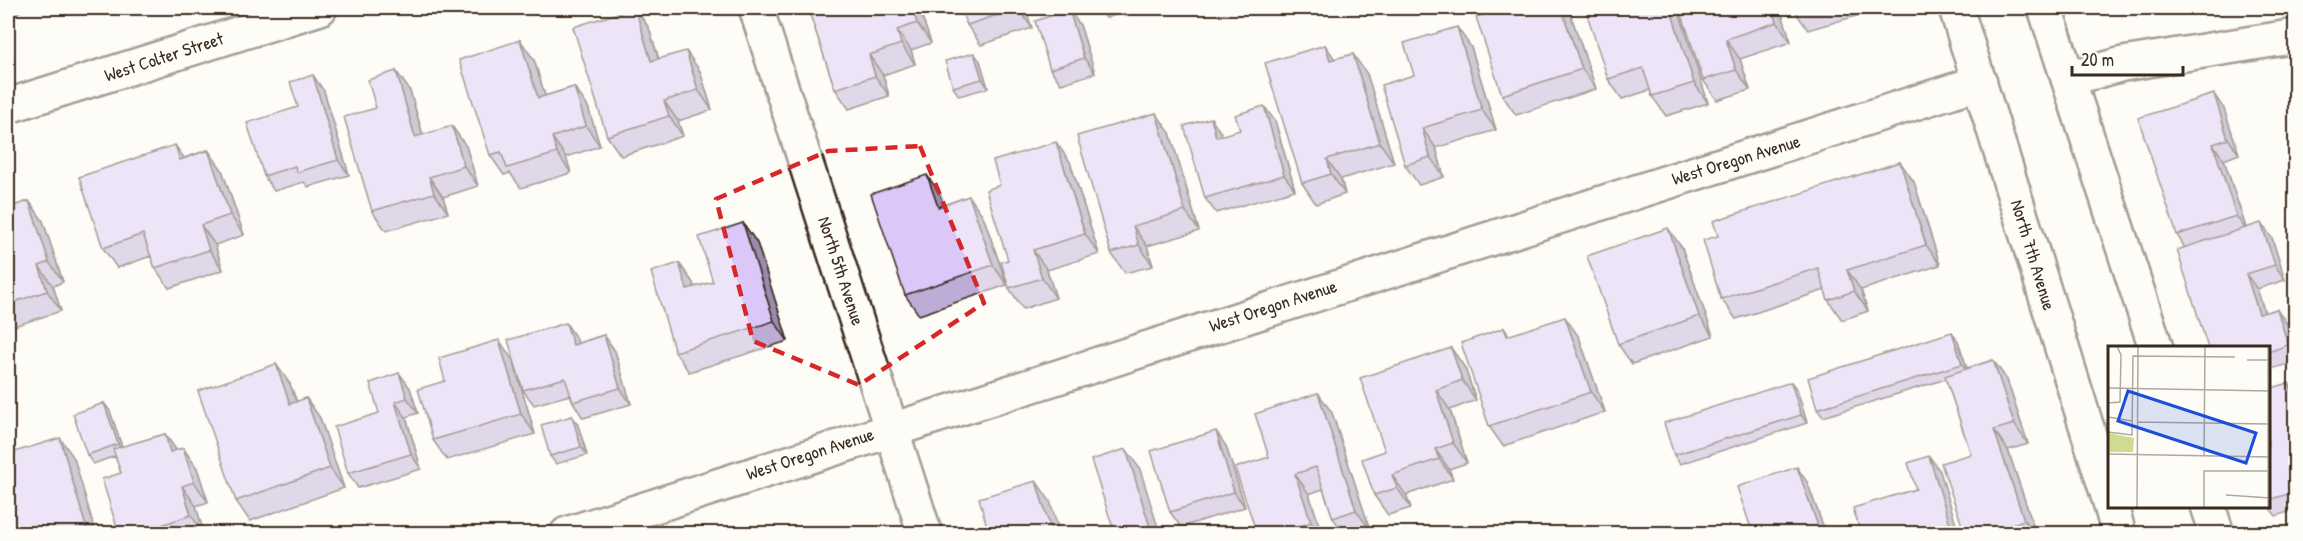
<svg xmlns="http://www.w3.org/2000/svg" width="2303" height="541" font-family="'Patrick Hand',sans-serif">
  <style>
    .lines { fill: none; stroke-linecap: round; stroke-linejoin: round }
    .street-casing { stroke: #3b2a1e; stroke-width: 38 }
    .secondary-casing { stroke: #3b2a1e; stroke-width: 38 }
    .street { stroke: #fdfcf7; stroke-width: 33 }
    .secondary { stroke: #fdfcf7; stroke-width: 33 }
    .wall { fill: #bcacd6; stroke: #3b2a1e; stroke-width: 1.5 }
    .shaded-wall { fill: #998cae; stroke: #3b2a1e; stroke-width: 1.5 }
    .building { fill: #dbc8f9; stroke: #3b2a1e; stroke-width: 1.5 }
    .marked { fill: none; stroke: #d62828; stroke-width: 4.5; stroke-dasharray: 12 8; stroke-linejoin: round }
    .labels { text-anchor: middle; stroke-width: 5; stroke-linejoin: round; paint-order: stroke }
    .street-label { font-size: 18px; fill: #3b2a1e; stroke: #fdfcf7 }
    .inset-road { fill: none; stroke: #afa8a0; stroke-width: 1.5 }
    .view { fill: #1d4ed8; fill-opacity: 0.15; stroke: #1d4ed8; stroke-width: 3 }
    .inset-edge { fill: none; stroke: #3b2a1e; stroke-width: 3 }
  </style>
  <rect width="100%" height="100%" fill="#fdfcf7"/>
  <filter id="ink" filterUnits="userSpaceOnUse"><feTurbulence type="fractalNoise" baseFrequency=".0167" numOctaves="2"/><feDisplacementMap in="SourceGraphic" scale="12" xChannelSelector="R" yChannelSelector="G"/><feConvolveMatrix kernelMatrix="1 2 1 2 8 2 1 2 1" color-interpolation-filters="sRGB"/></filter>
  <g filter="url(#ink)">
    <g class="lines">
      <defs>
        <path id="street" d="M756,8L925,534
          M2045,8L2156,348
          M2068,79L2123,64L2296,36
          M2208,506L2217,534
          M567,534L1980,82"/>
        <path id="secondary" d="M1956,8L2110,502
          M8,106L320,8
          M2111,506L2119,534"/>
      </defs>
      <use href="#street" class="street-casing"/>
      <use href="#secondary" class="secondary-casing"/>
      <use href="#street" class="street"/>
      <use href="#secondary" class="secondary"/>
    </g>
    <path class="wall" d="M8,8H31L8,15Z
      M635,8L649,28L659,59L700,71L712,110L678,121L683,136L621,156L607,136Z
      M808,8H919L931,43L911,50L915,64L883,75L889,96L849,109L835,89Z
      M928,8H944L931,12Z
      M961,8H1025L1032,28L981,45L967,25Z
      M1099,8H1131L1132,9L1106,18Z
      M1678,8L1708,103L1666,116L1652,96L1650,90L1622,99L1608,79Z
      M1680,8H1780L1791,42L1740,59L1750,90L1717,100L1703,80Z
      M1793,8H1884L1808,30L1794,10Z
      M1569,10L1596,89L1516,115L1502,95Z
      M1080,25L1095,73L1061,84L1050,69Z
      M520,40L534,60L545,96L574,87L588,107L600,146L566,157L571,173L521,188L510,173L504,175L490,155Z
      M1471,47L1496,130L1436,148L1444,177L1419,185L1405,165L1414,75Z
      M1335,59L1367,74L1394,163L1341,179L1345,194L1316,204L1302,183Z
      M980,61L988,88L959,96L953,87Z
      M396,71L410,91L423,135L466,146L478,186L443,197L448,213L386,231L372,211L376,108Z
      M324,91L349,175L308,187L304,182L274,191L264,176L298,107Z
      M2224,109L2239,154L2224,160L2246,228L2272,238L2285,280L2257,289L2265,313L2277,309L2287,324L2295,350V362L2268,370V348L2185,248L2177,235Z
      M1275,121L1295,190L1216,213L1205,198L1221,133L1222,136Z
      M1170,133L1199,231L1147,246L1153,266L1125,273L1111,253Z
      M208,150L222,170L244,235L215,245L223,270L169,288L155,268L151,256L117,268L103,248L184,158Z
      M1070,162L1099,254L1047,270L1056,298L1023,309L1009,288L1008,260Z
      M1900,162L1914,182L1940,265L1861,290L1868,311L1842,320L1828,300L1825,290L1736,319L1721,299Z
      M941,195L944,205L969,196L983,216L1007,285L919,315L905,295Z
      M8,197L14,206L29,201L43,221L63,282L53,286L61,311L8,328Z
      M743,223L757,243L788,341L689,372L675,352L679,263L693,283L694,287L713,282Z
      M1682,248L1713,336L1632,364L1618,344Z
      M1504,328L1509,335L1579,337L1605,412L1503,446L1489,426Z
      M604,335L615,351L631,404L583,418L573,402L570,395L534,405L523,390L576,338L578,343Z
      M1958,341L1967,368L1993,360L2007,380L2028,444L2008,450L2036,534H1965L1971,454L1946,379L1823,417L1817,409Z
      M1451,348L1465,368L1476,400L1450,410L1467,463L1449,469L1453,479L1406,495L1411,508L1388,515L1374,495L1385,451Z
      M513,360L535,434L447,460L433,440L445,381Z
      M399,373L410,388L418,413L406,417L421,469L358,488L348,473L379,413Z
      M1791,382L1797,390L1807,423L1680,464L1674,455Z
      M290,384L297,402L306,398L320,418L344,488L250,521L236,501Z
      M2268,389L2295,393V510L2276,516L2268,506Z
      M1318,393L1332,413L1370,530L1361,534H1344L1333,518L1323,489L1309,494L1322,534H1257L1269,457Z
      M104,403L110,411L122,447L165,434L176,450L183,448L197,468L208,502L196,506L204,534H119L121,473L115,456L93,464L87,455Z
      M572,416L578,425L587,455L556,464L550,456Z
      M1226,446L1245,507L1181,527L1170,512Z
      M1807,482L1826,534H1753Z"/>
    <path class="shaded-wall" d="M635,8L649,28L665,81L651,61Z
      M912,8H919L931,43L917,23Z
      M1018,8H1025L1032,28Z
      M1561,8H1567L1569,10L1596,89L1582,69Z
      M1670,8H1678L1708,103L1694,83Z
      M1772,8H1780L1791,42L1777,22Z
      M1069,10L1080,25L1095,73L1084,58Z
      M1457,27L1471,47L1496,130L1482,110Z
      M897,30L911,50L915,64L901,44Z
      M1726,39L1740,59L1750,90L1736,70Z
      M520,40L534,60L552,118L538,98Z
      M1325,45L1339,65L1330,60Z
      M686,51L700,71L712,110L698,90Z
      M974,53L980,61L988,88L982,79Z
      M1353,54L1367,74L1394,163L1380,143Z
      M869,55L883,75L889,96L875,76Z
      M396,71L410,91L429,157L415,137Z
      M313,75L324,91L349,175L338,160Z
      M574,87L588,107L600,146L586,126Z
      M2214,94L2224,109L2239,154L2228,139Z
      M664,101L678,121L683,136L669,116Z
      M1264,106L1275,121L1295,190L1284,175Z
      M1156,113L1170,133L1199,231L1185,211Z
      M1211,118L1221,133L1227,152L1216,137Z
      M452,126L466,146L478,186L464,166Z
      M1422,128L1436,148L1444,177L1430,157Z
      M552,137L566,157L571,173L557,153Z
      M1056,142L1070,162L1099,254L1085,234Z
      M2213,144L2224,160L2247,231L2236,216Z
      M175,145L189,165L180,160Z
      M208,150L222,170L244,235L230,215Z
      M1327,159L1341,179L1345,194L1331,174Z
      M1900,162L1914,182L1940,265L1926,245Z
      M927,175L941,195L952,227L938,207Z
      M429,177L443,197L448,213L434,193Z
      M969,196L983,216L1007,285L993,265Z
      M8,197L20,215L10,207Z
      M29,201L43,221L63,282L49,262Z
      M743,223L757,243L788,341L774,321Z
      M2261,223L2272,238L2285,280L2275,265Z
      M201,225L215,245L223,270L209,250Z
      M1133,226L1147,246L1153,266L1139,245Z
      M1668,228L1682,248L1713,336L1699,316Z
      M1033,250L1047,270L1056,298L1042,278Z
      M679,263L693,283L702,309L687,289Z
      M39,266L53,286L61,311L47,291Z
      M1847,270L1861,290L1868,311L1854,291Z
      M2246,274L2257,289L2270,330L2259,314Z
      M2277,309L2287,324L2295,350V356L2288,345Z
      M1565,317L1579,337L1605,412L1591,392Z
      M566,323L576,338L584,360L573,345Z
      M1952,332L1958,341L1968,372L1962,364Z
      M604,335L615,351L631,404L620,388Z
      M499,340L513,360L535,434L521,414Z
      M1451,348L1465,368L1476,400L1462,380Z
      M1993,360L2007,380L2028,444L2014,424Z
      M276,364L290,384L304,424L290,404Z
      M399,373L410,388L418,413L407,398Z
      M1791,382L1797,390L1807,423L1801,415Z
      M2289,383L2295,393V405Z
      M1436,390L1450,410L1467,463L1453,443Z
      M1318,393L1332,413L1370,530L1356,510Z
      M306,398L320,418L344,488L330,468Z
      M395,402L406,417L421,469L411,454Z
      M104,403L110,411L124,453L118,444Z
      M572,416L578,425L587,455L581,447Z
      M1994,430L2008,450L2036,534H2034L2024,520Z
      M1216,431L1226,446L1245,507L1234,492Z
      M165,434L179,454L170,452Z
      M60,438L74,458L96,534H88Z
      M183,448L197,468L208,502L194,482Z
      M1126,449L1140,469L1160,534H1152Z
      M1435,449L1449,469L1453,479L1439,459Z
      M1929,456L1940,471L1959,534H1953Z
      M1797,467L1807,482L1826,534H1822L1819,529Z
      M1295,474L1309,494L1322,534H1319L1311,522Z
      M1392,475L1406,495L1411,508L1397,488Z
      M1036,481L1050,501L1060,534H1052Z
      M182,486L196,506L204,534L191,515Z"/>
    <path class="building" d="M635,8L651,61L686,51L698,90L664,101L669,116L607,136L573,27Z
      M808,8H912L917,23L897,30L901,44L869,55L875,76L835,89Z
      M961,8H1018L967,25Z
      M1505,8H1561L1582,69L1502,95L1476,17Z
      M1585,8H1670L1694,83L1652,96L1643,68L1608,79Z
      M1680,8H1772L1777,22L1726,39L1736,70L1703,80Z
      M1793,8H1803L1794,10Z
      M1069,10L1084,58L1050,69L1035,21Z
      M1457,27L1482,110L1422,128L1430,157L1405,165L1381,85L1414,75L1404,43Z
      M520,40L538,98L574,87L586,126L552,137L557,153L507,168L501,152L490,155L459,60Z
      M1325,45L1330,60L1353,54L1380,143L1327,159L1331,174L1302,183L1265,63Z
      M974,53L982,79L953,87L945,61Z
      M396,71L415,137L452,126L464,166L429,177L434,193L372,211L344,117L376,108L368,80Z
      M313,75L338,160L297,172L295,166L264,176L247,123L298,107L290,82Z
      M2214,94L2228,139L2213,144L2236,216L2177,235L2138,118Z
      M1264,106L1284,175L1205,198L1184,126L1211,118L1216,137L1240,130L1235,115Z
      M1156,113L1185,211L1133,226L1139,245L1111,253L1077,136Z
      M1056,142L1085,234L1033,250L1042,278L1009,288L1001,262L1008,260L986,190L1000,185L993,161Z
      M175,145L180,160L208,150L230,215L201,225L209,250L155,268L143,234L103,248L79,177Z
      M1900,162L1926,245L1847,270L1854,291L1828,300L1818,268L1721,299L1703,240L1718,236L1713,221Z
      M927,175L938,207L969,196L993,265L905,295L871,194Z
      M8,200L10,207L29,201L49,262L39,266L47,291L8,304Z
      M743,223L774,321L675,352L651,272L679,263L687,289L713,282L699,237Z
      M2261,223L2275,265L2246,274L2259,314L2277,309L2288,345L2268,352V348H2208L2177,250Z
      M1668,228L1699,316L1618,344L1587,256Z
      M1565,317L1591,392L1489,426L1461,343L1504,328L1507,336Z
      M566,323L573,345L604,335L620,388L573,402L565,378L523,390L508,340Z
      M1952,332L1962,364L1817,409L1808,378Z
      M499,340L521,414L433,440L418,389L445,381L439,358Z
      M1451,348L1462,380L1436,390L1453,443L1435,449L1439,459L1392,475L1397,488L1374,495L1362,459L1385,451L1360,378Z
      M1993,360L2014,424L1994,430L2024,520L1983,534H1965L1941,463L1971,454L1945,376Z
      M276,364L290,404L306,398L330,468L236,501L198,391Z
      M399,373L407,398L395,402L411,454L348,473L334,427L379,413L370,383Z
      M1791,382L1801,415L1674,455L1664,423Z
      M2289,383L2295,405V492L2268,500V389Z
      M1318,393L1356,510L1333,518L1316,467L1295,474L1311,522L1278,534H1257L1235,468L1269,457L1255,414Z
      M104,403L118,444L87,455L73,414Z
      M572,416L581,447L550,456L541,425Z
      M1216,431L1234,492L1170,512L1151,451Z
      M165,434L170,452L183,448L194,482L182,486L191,515L134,534H119L102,479L121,473L113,449Z
      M60,438L88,534H8V454Z
      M1126,449L1152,534H1115L1091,460Z
      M1929,456L1953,534H1861L1853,508L1916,489L1908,463Z
      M1797,467L1819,529L1805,534H1753L1737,487Z
      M1036,481L1052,534H989L979,498Z"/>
  </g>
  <path d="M0 0H2303V541H0ZM920,146L984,303L859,385L753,341L716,199L828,151Z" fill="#fdfcf7" fill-opacity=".55" fill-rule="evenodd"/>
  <path class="marked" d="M920,146L984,303L859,385L753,341L716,199L828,151Z"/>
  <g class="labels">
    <g class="street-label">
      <text transform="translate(164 57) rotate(-18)" y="6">West Colter Street</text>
      <text transform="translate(1736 160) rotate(-17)" y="6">West Oregon Avenue</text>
      <text transform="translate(2033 255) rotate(73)" y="6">North 7th Avenue</text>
      <text transform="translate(841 271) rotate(72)" y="6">North 5th Avenue</text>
      <text transform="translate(1273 306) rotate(-18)" y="6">West Oregon Avenue</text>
      <text transform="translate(810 454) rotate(-18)" y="6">West Oregon Avenue</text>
    </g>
  </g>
  <g transform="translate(2108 346)">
    <rect width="162" height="162" fill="#fdfcf7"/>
    <path d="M0,87L26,92L25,106H0Z" fill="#cfdb8e"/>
    <path class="inset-road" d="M139,14H160M0,42L162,45M0,57L12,56L13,9L9,0M0,71L24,75M29,76L161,78M0,86L24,89L25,10L127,11M0,108L162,111M96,110L97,0M118,149L162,152M29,162L30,0M96,162V125H160M160,162V0"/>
    <path class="view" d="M20,45L148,87L138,117L10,75Z"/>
    <rect width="162" height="162" class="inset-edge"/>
  </g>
  <rect width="2303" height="541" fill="none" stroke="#fdfcf7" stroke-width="30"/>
  <rect x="15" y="15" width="2273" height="511" fill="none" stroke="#3b2a1e" stroke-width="2" filter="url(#ink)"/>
  <path d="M2072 66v9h111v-9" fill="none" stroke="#3b2a1e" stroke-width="3"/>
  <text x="2081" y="66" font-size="18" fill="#3b2a1e" stroke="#fdfcf7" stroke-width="4.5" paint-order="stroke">20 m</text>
</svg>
